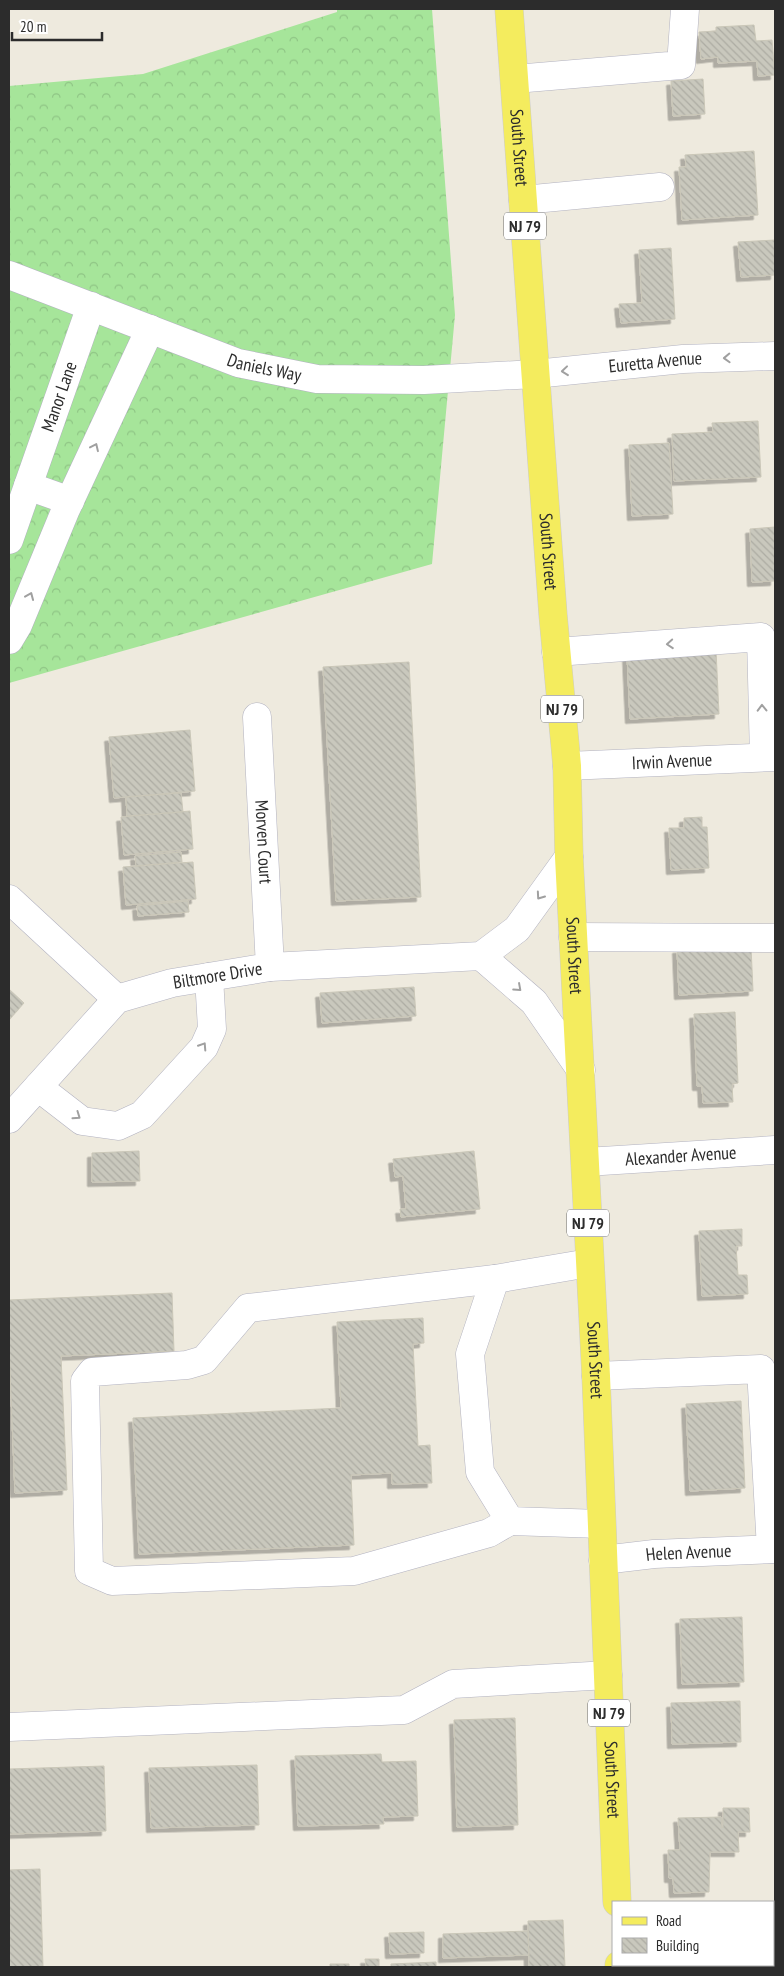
<svg xmlns="http://www.w3.org/2000/svg" width="784" height="1976" font-family="'PT Sans Narrow',sans-serif">
  <style>
    .forest { fill: url(#forest-crowns) }
    .building { fill: url(#building-back-hatch); stroke: #cac7b8; filter: url(#shadow) }
    .lines { fill: none; stroke-linecap: round; stroke-linejoin: round }
    .minor-casing { stroke: #b2b2c0; stroke-width: 29 }
    .major-casing { stroke: #ccc; stroke-width: 29 }
    .minor { stroke: #fff; stroke-width: 28 }
    .major { stroke: #f4ec5e; stroke-width: 28 }
    .oneway { stroke: #a0a0a0 }
    .labels { text-anchor: middle; stroke-width: 4; stroke-linejoin: round; paint-order: stroke }
    .shield { fill: #fff; stroke: #6b6b6b; stroke-width: 1 }
    .shield-label { font-size: 16px; font-weight: bold; fill: #2c2c2c }
    .street-label { font-size: 18px; fill: #2c2c2c; stroke: #fff }
  </style>
  <defs>
    <pattern id="forest-crowns" width="20" height="18" patternUnits="userSpaceOnUse" patternTransform="scale(1.25)"><rect width="20" height="18" fill="#a6e59a"/><path d="M2 6a3 3 0 1 1 6 0M12 15a3 3 0 1 1 6 0" fill="none" stroke="#8fc585"/></pattern>
    <pattern id="building-back-hatch" width="6" height="6" patternUnits="userSpaceOnUse" patternTransform="scale(1.25)"><rect width="6" height="6" fill="#c9c8bd"/><path d="M-1 5l2 2M0 0l6 6M5-1l2 2" fill="none" stroke="#adaca3"/></pattern>
    <filter id="shadow"><feDropShadow dx="-4.5" dy="4.5" stdDeviation="0" flood-color="#0004"/></filter>
  </defs>
  <rect width="100%" height="100%" fill="#eeeade"/>
  <path class="forest" d="M337,9H432L455,315L432,564L9,683V86L143,74L337,12Z"/>
  <path class="building" d="M754,25L756,41L772,40L775,75L758,76L757,61L718,63V57L701,59L699,32L716,31V27Z
    M703,79L705,114L673,116L671,81Z
    M754,151L758,215L682,220L679,167H686L685,155Z
    M775,240V275L741,277L738,242Z
    M671,248L675,319L621,323L619,304L642,303L639,250Z
    M758,421L761,477L674,481L672,434L713,432L712,423Z
    M669,443L673,514L632,516L629,445Z
    M775,527V581L752,582L750,529Z
    M716,650L719,714L630,719L627,655Z
    M409,662L421,897L336,901L323,667Z
    M190,730L195,791L114,798L109,737Z
    M181,793L183,812L127,816L126,797Z
    M190,811L193,849L124,855L121,817Z
    M702,817V827H707L709,868L671,870L669,828H684V818Z
    M181,852L182,862L136,866L135,856Z
    M193,862L196,899L126,905L123,867Z
    M188,901L189,912L138,916L137,906Z
    M751,946L753,991L679,995L677,949Z
    M414,987L416,1016L322,1023L320,993Z
    M9,989L24,1003L9,1020Z
    M735,1012L738,1083L732,1084L733,1102L703,1103L702,1086H697L694,1014Z
    M139,1151L140,1181L92,1182V1153Z
    M474,1151L480,1209L401,1217L400,1209H406L403,1176L395,1177L393,1159Z
    M742,1229V1246H736L738,1275H747L748,1294L702,1296L699,1231Z
    M172,1293L174,1351L61,1356L67,1490L15,1493L9,1346V1300Z
    M423,1318L424,1343L413,1344L418,1446L430,1445L432,1483L392,1484V1473L351,1475L354,1545L139,1554L133,1418L341,1408L337,1322Z
    M741,1401L745,1488L690,1491L686,1404Z
    M742,1617L744,1682L682,1684L680,1619Z
    M740,1701L741,1742L672,1744L671,1703Z
    M515,1718L518,1825L457,1827L454,1720Z
    M381,1754L382,1762L416,1761L418,1816L383,1817L384,1824L298,1826L295,1756Z
    M257,1765L259,1825L151,1828L149,1768Z
    M104,1766L106,1831L9,1834V1769Z
    M723,1808H749L750,1832H738L739,1852H710L709,1892L674,1893L673,1878H669L668,1850H680L678,1818L721,1817L722,1828L723,1827Z
    M40,1869L43,1967H9V1870Z
    M563,1920L565,1967H529L528,1921Z
    M528,1931L529,1955L443,1958V1934Z
    M424,1932V1953L390,1954L389,1933Z
    M365,1959H379V1967H366Z
    M436,1962V1967H391V1964Z
    M330,1964H349V1967H330Z"/>
  <g class="lines">
    <defs>
      <g id="minor">
        <path d="M515,79L681,65L685,9"/>
        <path d="M523,200L660,187"/>
        <path id="s1" d="M9,275L238,363L317,379L424,380L535,374L683,359L775,356"/>
        <path d="M28,486L70,501"/>
        <path id="s2" d="M9,540L91,306"/>
        <path d="M9,640L18,625L66,509L150,329"/>
        <path d="M556,652L761,637L764,757"/>
        <path id="s3" d="M257,717L270,967"/>
        <path id="s4" d="M567,766L775,757"/>
        <path d="M9,899L117,999"/>
        <path d="M573,937L775,938"/>
        <path d="M481,956L534,1002L581,1070"/>
        <path d="M38,1087L82,1121L118,1126L142,1115L204,1047L212,1029L209,977"/>
        <path id="s5" d="M9,1119L117,999L172,983L270,967L481,956L517,929L569,857"/>
        <path id="s6" d="M586,1162L775,1150"/>
        <path d="M589,1263L495,1279L470,1354L480,1472L510,1521L601,1524"/>
        <path d="M495,1279L248,1308L204,1360L187,1365L92,1372L85,1381L89,1571L112,1581L354,1571L489,1533L510,1521"/>
        <path d="M596,1376L761,1369L771,1549"/>
        <path id="s7" d="M603,1560L654,1554L775,1549"/>
        <path d="M9,1727L404,1710L453,1684L608,1675"/>
        <path d="M773,1962H775"/>
        <path d="M668,1967L703,1965"/>
      </g>
      <g id="major">
        <path id="s8" d="M509,9L553,615L567,766L569,857L596,1376L617,1902"/>
        <path d="M619,1965V1967"/>
      </g>
    </defs>
    <use href="#minor" class="minor-casing"/>
    <use href="#major" class="major-casing"/>
    <use href="#minor" class="minor"/>
    <use href="#major" class="major"/>
  </g>
  <defs><path id="oneway-chevron" d="M-2-3.5L2.5 0L-2 3.5" fill="none" stroke-width="1.6" stroke-linecap="round" stroke-linejoin="round" transform="scale(1.25)"/></defs>
  <g class="oneway">
    <use href="#oneway-chevron" transform="translate(727 358) rotate(178)"/>
    <use href="#oneway-chevron" transform="translate(565 371) rotate(174)"/>
    <use href="#oneway-chevron" transform="translate(95 447) rotate(-65)"/>
    <use href="#oneway-chevron" transform="translate(30 596) rotate(-67)"/>
    <use href="#oneway-chevron" transform="translate(670 644) rotate(176)"/>
    <use href="#oneway-chevron" transform="translate(762 708) rotate(-91)"/>
    <use href="#oneway-chevron" transform="translate(540 896) rotate(125)"/>
    <use href="#oneway-chevron" transform="translate(518 988) rotate(42)"/>
    <use href="#oneway-chevron" transform="translate(203 1046) rotate(-57)"/>
    <use href="#oneway-chevron" transform="translate(77 1116) rotate(35)"/>
  </g>
  <g class="labels">
    <g class="shield">
      <rect x="504" y="212.5" width="42" height="27" rx="4"/>
      <rect x="541" y="695.5" width="42" height="27" rx="4"/>
      <rect x="567" y="1209.5" width="42" height="27" rx="4"/>
      <rect x="588" y="1699.5" width="42" height="27" rx="4"/>
    </g>
    <g class="shield-label">
      <text x="525" y="232">NJ 79</text>
      <text x="562" y="715">NJ 79</text>
      <text x="588" y="1229">NJ 79</text>
      <text x="609" y="1719">NJ 79</text>
    </g>
    <g class="street-label">
      <text dy="6" stroke="none"><textPath href="#s8" startOffset="139">South Street</textPath></text>
      <text dy="6" stroke="none"><textPath href="#s1" startOffset="665">Euretta Avenue</textPath></text>
      <text dy="6" stroke="none"><textPath href="#s1" startOffset="272">Daniels Way</textPath></text>
      <text dy="6" stroke="none"><textPath href="#s2" startOffset="152">Manor Lane</textPath></text>
      <text dy="6" stroke="none"><textPath href="#s8" startOffset="544">South Street</textPath></text>
      <text dy="6" stroke="none"><textPath href="#s4" startOffset="105">Irwin Avenue</textPath></text>
      <text dy="6" stroke="none"><textPath href="#s3" startOffset="125">Morven Court</textPath></text>
      <text dy="6" stroke="none"><textPath href="#s8" startOffset="949">South Street</textPath></text>
      <text dy="6" stroke="none"><textPath href="#s5" startOffset="265">Biltmore Drive</textPath></text>
      <text dy="6" stroke="none"><textPath href="#s6" startOffset="95">Alexander Avenue</textPath></text>
      <text dy="6" stroke="none"><textPath href="#s8" startOffset="1354">South Street</textPath></text>
      <text dy="6" stroke="none"><textPath href="#s7" startOffset="86">Helen Avenue</textPath></text>
      <text dy="6" stroke="none"><textPath href="#s8" startOffset="1774">South Street</textPath></text>
    </g>
  </g>
  <rect width="784" height="1976" fill="none" stroke="#2c2c2c" stroke-width="20"/>
  <rect x="612" y="1901" width="162" height="65" fill="#ffffff" stroke="#ababab"/>
  <rect x="622" y="1917" width="25" height="8" fill="#f4ec5e" stroke="#ababab"/>
  <text x="656" y="1926" font-size="15" fill="#2c2c2c">Road</text>
  <rect x="622" y="1938" width="25" height="15" fill="url(#building-back-hatch)" stroke="#ababab"/>
  <text x="656" y="1951" font-size="15" fill="#2c2c2c">Building</text>
  <path d="M12 32v8h90v-8" fill="none" stroke="#2c2c2c" stroke-width="2.5"/>
  <text x="20" y="32" font-size="15" fill="#2c2c2c" stroke="#ffffff" stroke-width="4" paint-order="stroke">20 m</text>
</svg>
